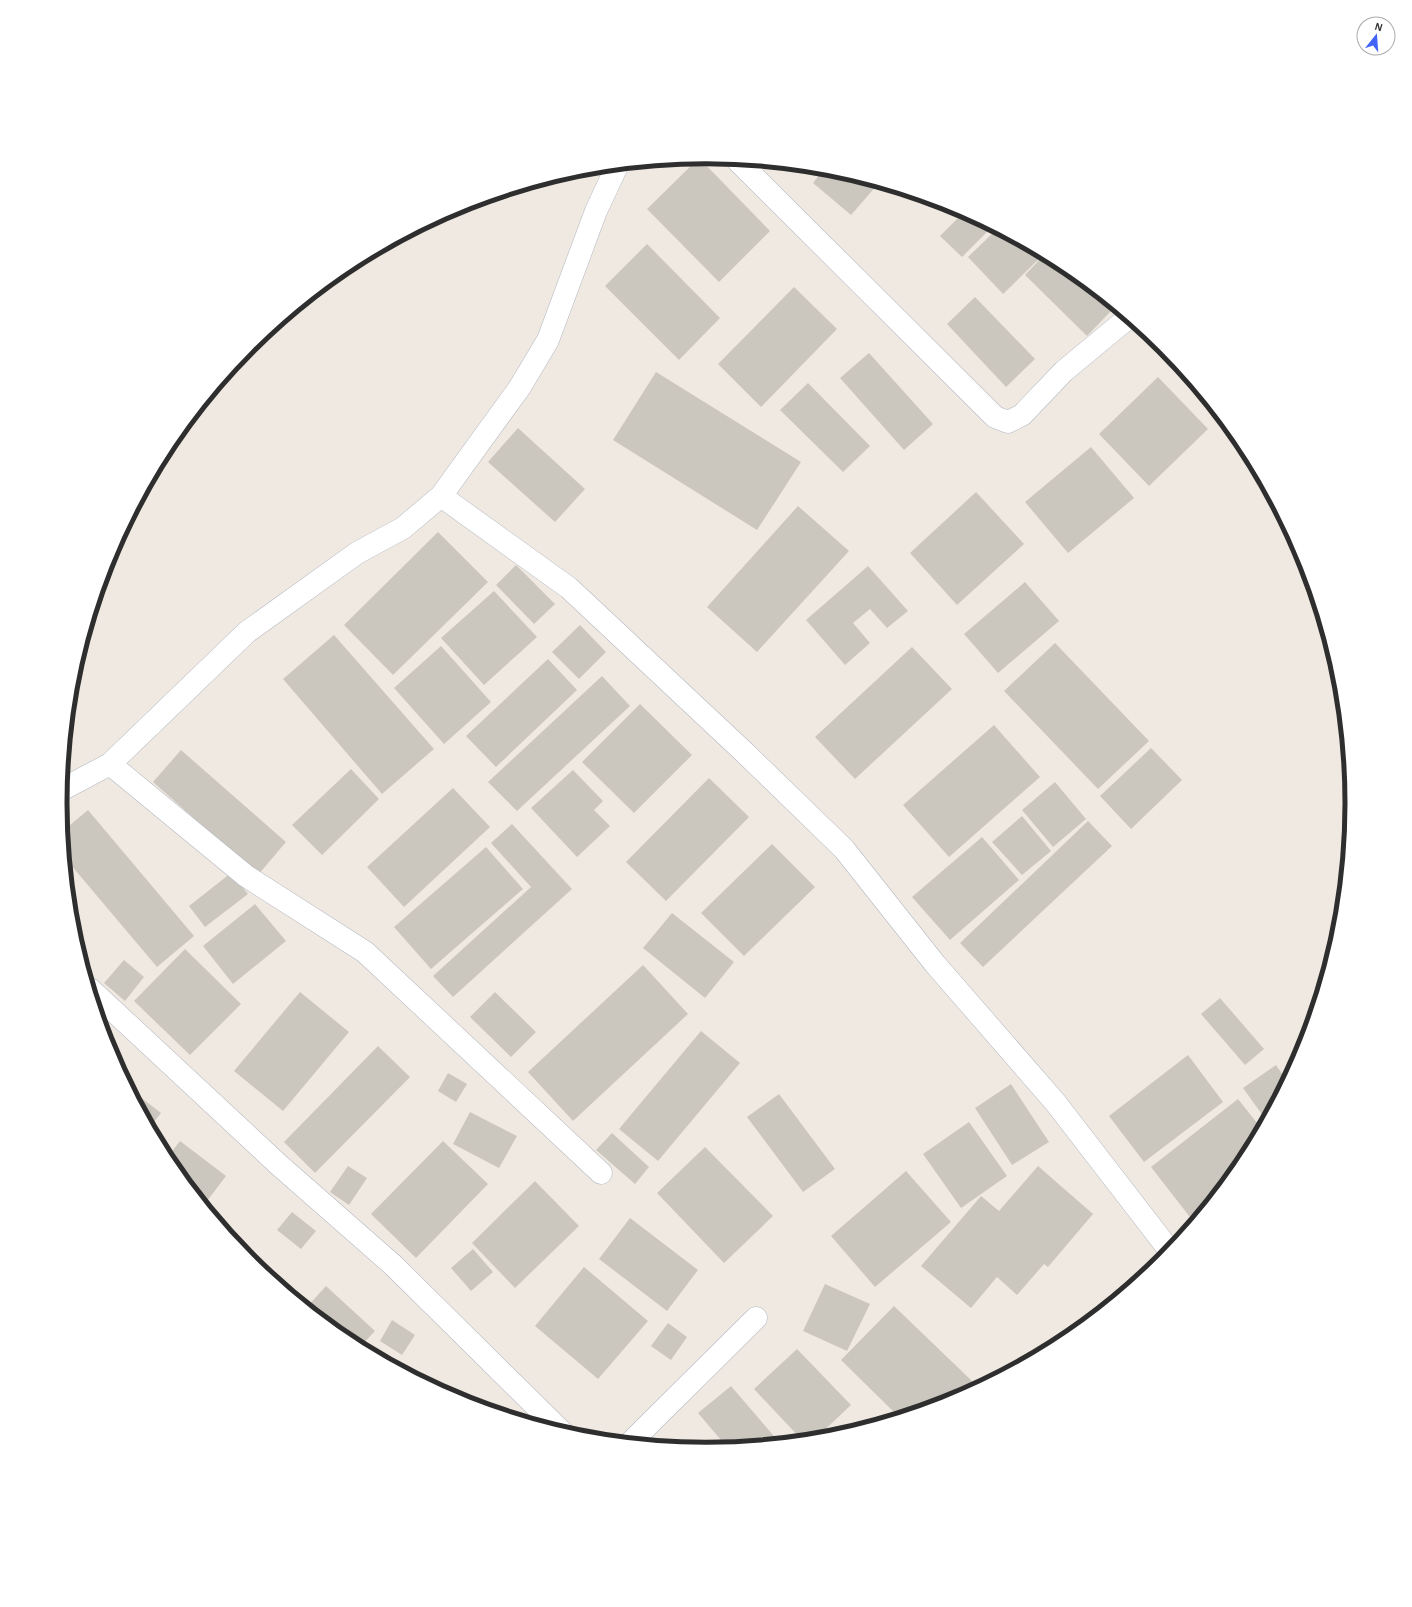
<svg xmlns="http://www.w3.org/2000/svg" width="1412" height="1607" font-family="'Alegreya Sans',sans-serif">
  <style>
    .building { fill: #cbc7bf }
    .lines { fill: none; stroke-linecap: round; stroke-linejoin: round }
    .street-casing { stroke: #b4b7c1; stroke-width: 23 }
    .street { stroke: #fff; stroke-width: 22 }
    .rim { fill: none; stroke: #2e2e2e; stroke-width: 5 }
  </style>
  <rect width="100%" height="100%" fill="#efe9e1"/>
  <path class="building" d="M699,158L770,231L719,282L647,209Z
    M824,169L832,170L878,184L851,215L813,183Z
    M964,212L992,227L962,257L940,236Z
    M996,230L1043,255L1003,294L968,257Z
    M647,244L720,318L679,360L605,286Z
    M1044,255L1065,267L1112,310L1087,336L1025,275Z
    M794,287L837,329L761,407L718,364Z
    M975,297L1035,359L1006,387L947,324Z
    M869,353L933,424L904,450L840,378Z
    M656,372L801,462L757,530L613,440Z
    M1158,377L1208,429L1149,486L1099,434Z
    M808,383L870,446L843,472L780,410Z
    M518,428L585,489L555,522L488,462Z
    M1091,447L1134,498L1068,553L1025,502Z
    M976,492L1024,544L957,605L910,553Z
    M798,506L849,551L757,652L707,607Z
    M438,532L488,582L393,675L344,625Z
    M516,565L555,604L534,624L496,585Z
    M868,566L908,611L887,628L870,609L853,623L870,643L845,665L806,620Z
    M1025,582L1059,621L998,673L964,634Z
    M494,591L537,637L484,685L441,638Z
    M580,625L606,652L579,679L552,652Z
    M334,635L434,749L382,794L283,679Z
    M1055,643L1149,741L1098,789L1004,691Z
    M441,646L491,702L444,744L394,688Z
    M912,647L952,689L855,779L815,737Z
    M548,659L577,690L496,767L466,736Z
    M602,676L630,706L517,811L488,782Z
    M640,704L692,755L634,813L582,762Z
    M994,725L1040,777L949,857L903,805Z
    M1151,748L1182,780L1131,829L1100,796Z
    M181,750L286,842L258,875L153,782Z
    M351,769L379,799L322,855L292,825Z
    M573,770L603,801L594,810L610,826L577,857L531,808Z
    M709,778L749,817L666,901L626,862Z
    M1055,782L1086,819L1053,847L1022,810Z
    M453,788L490,827L404,907L367,867Z
    M88,810L194,936L157,967L65,858L63,831Z
    M1022,816L1051,851L1022,875L992,842Z
    M1088,821L1112,846L983,967L960,943Z
    M512,824L572,889L453,997L433,976L531,887L491,843Z
    M982,837L1019,880L950,940L912,897Z
    M772,844L815,887L744,956L701,913Z
    M486,847L523,889L431,969L394,927Z
    M231,873L248,894L205,927L189,906Z
    M255,904L286,941L233,984L203,946Z
    M672,913L734,962L705,998L643,948Z
    M185,949L241,1004L190,1055L134,1001Z
    M124,960L144,977L125,1001L104,983Z
    M643,965L688,1014L573,1121L528,1072Z
    M300,992L349,1032L283,1111L234,1071Z
    M495,992L536,1032L511,1057L470,1017Z
    M1220,998L1264,1049L1245,1065L1201,1014Z
    M701,1031L740,1063L658,1161L619,1129Z
    M378,1046L410,1077L315,1173L284,1142Z
    M1188,1055L1223,1102L1144,1162L1109,1116Z
    M1276,1065L1287,1081L1266,1120L1243,1088Z
    M448,1073L467,1084L456,1102L438,1091Z
    M1011,1084L1049,1142L1012,1165L975,1108Z
    M130,1089L161,1113L150,1127Z
    M779,1094L835,1169L803,1192L747,1117Z
    M1238,1099L1261,1128L1243,1163L1224,1186L1215,1193L1216,1195L1193,1221L1151,1167Z
    M470,1112L517,1136L499,1168L453,1144Z
    M969,1122L1007,1176L961,1208L923,1154Z
    M612,1133L649,1167L635,1184L596,1150Z
    M180,1141L226,1176L204,1205L167,1158Z
    M443,1141L488,1184L416,1258L371,1214Z
    M705,1147L773,1216L724,1263L657,1193Z
    M348,1166L367,1178L349,1205L330,1192Z
    M1038,1166L1093,1214L1048,1267L1044,1264L1017,1295L997,1277L971,1308L921,1266L981,1196L999,1211Z
    M906,1171L951,1222L875,1287L831,1236Z
    M535,1181L579,1226L515,1288L472,1243Z
    M292,1212L316,1231L301,1249L277,1230Z
    M630,1218L698,1270L667,1311L599,1259Z
    M473,1249L493,1272L471,1291L451,1268Z
    M584,1267L648,1321L598,1379L535,1326Z
    M825,1284L870,1304L847,1351L803,1331Z
    M326,1286L375,1331L360,1347L347,1340L307,1307Z
    M894,1306L972,1381L953,1400L899,1417L841,1360Z
    M392,1320L415,1335L402,1355L380,1341Z
    M668,1323L687,1337L671,1360L651,1346Z
    M797,1349L851,1405L815,1439L802,1440L754,1389Z
    M375,1351L385,1360V1361L372,1354Z
    M731,1386L779,1442L727,1447L698,1413Z
    M709,1441L717,1448L702,1449Z"/>
  <g class="lines">
    <defs>
      <path id="street" d="M738,161L995,417L1008,422L1022,415L1064,371L1128,318
        M441,496L569,588L744,752L844,849L935,964L1055,1102L1170,1251
        M110,764L246,876L365,952L601,1173
        M61,790L110,764L247,632L357,553L403,528L441,496L520,387L548,340L596,211L617,166
        M90,989L279,1165L393,1265L562,1432
        M631,1442L756,1318"/>
    </defs>
    <use href="#street" class="street-casing"/>
    <use href="#street" class="street"/>
  </g>
  <path d="M0 0H1412V1607H0ZM67 803a639 639 0 1 1 1278 0a639 639 0 1 1-1278 0Z" fill="#fff" fill-rule="evenodd"/>
  <path class="rim" d="M67 803a639 639 0 1 1 1278 0a639 639 0 1 1-1278 0Z"/>
  <g transform="translate(1376 36) rotate(17)"><circle r="19" fill="#ffffff" stroke="#ababab"/>
  <path d="M0-3L7 15L0 10L-7 15Z" fill="#4264fb"/>
  <text y="-6" font-size="11" font-weight="bold" text-anchor="middle" fill="#2e2e2e">N</text>
  </g>
</svg>
